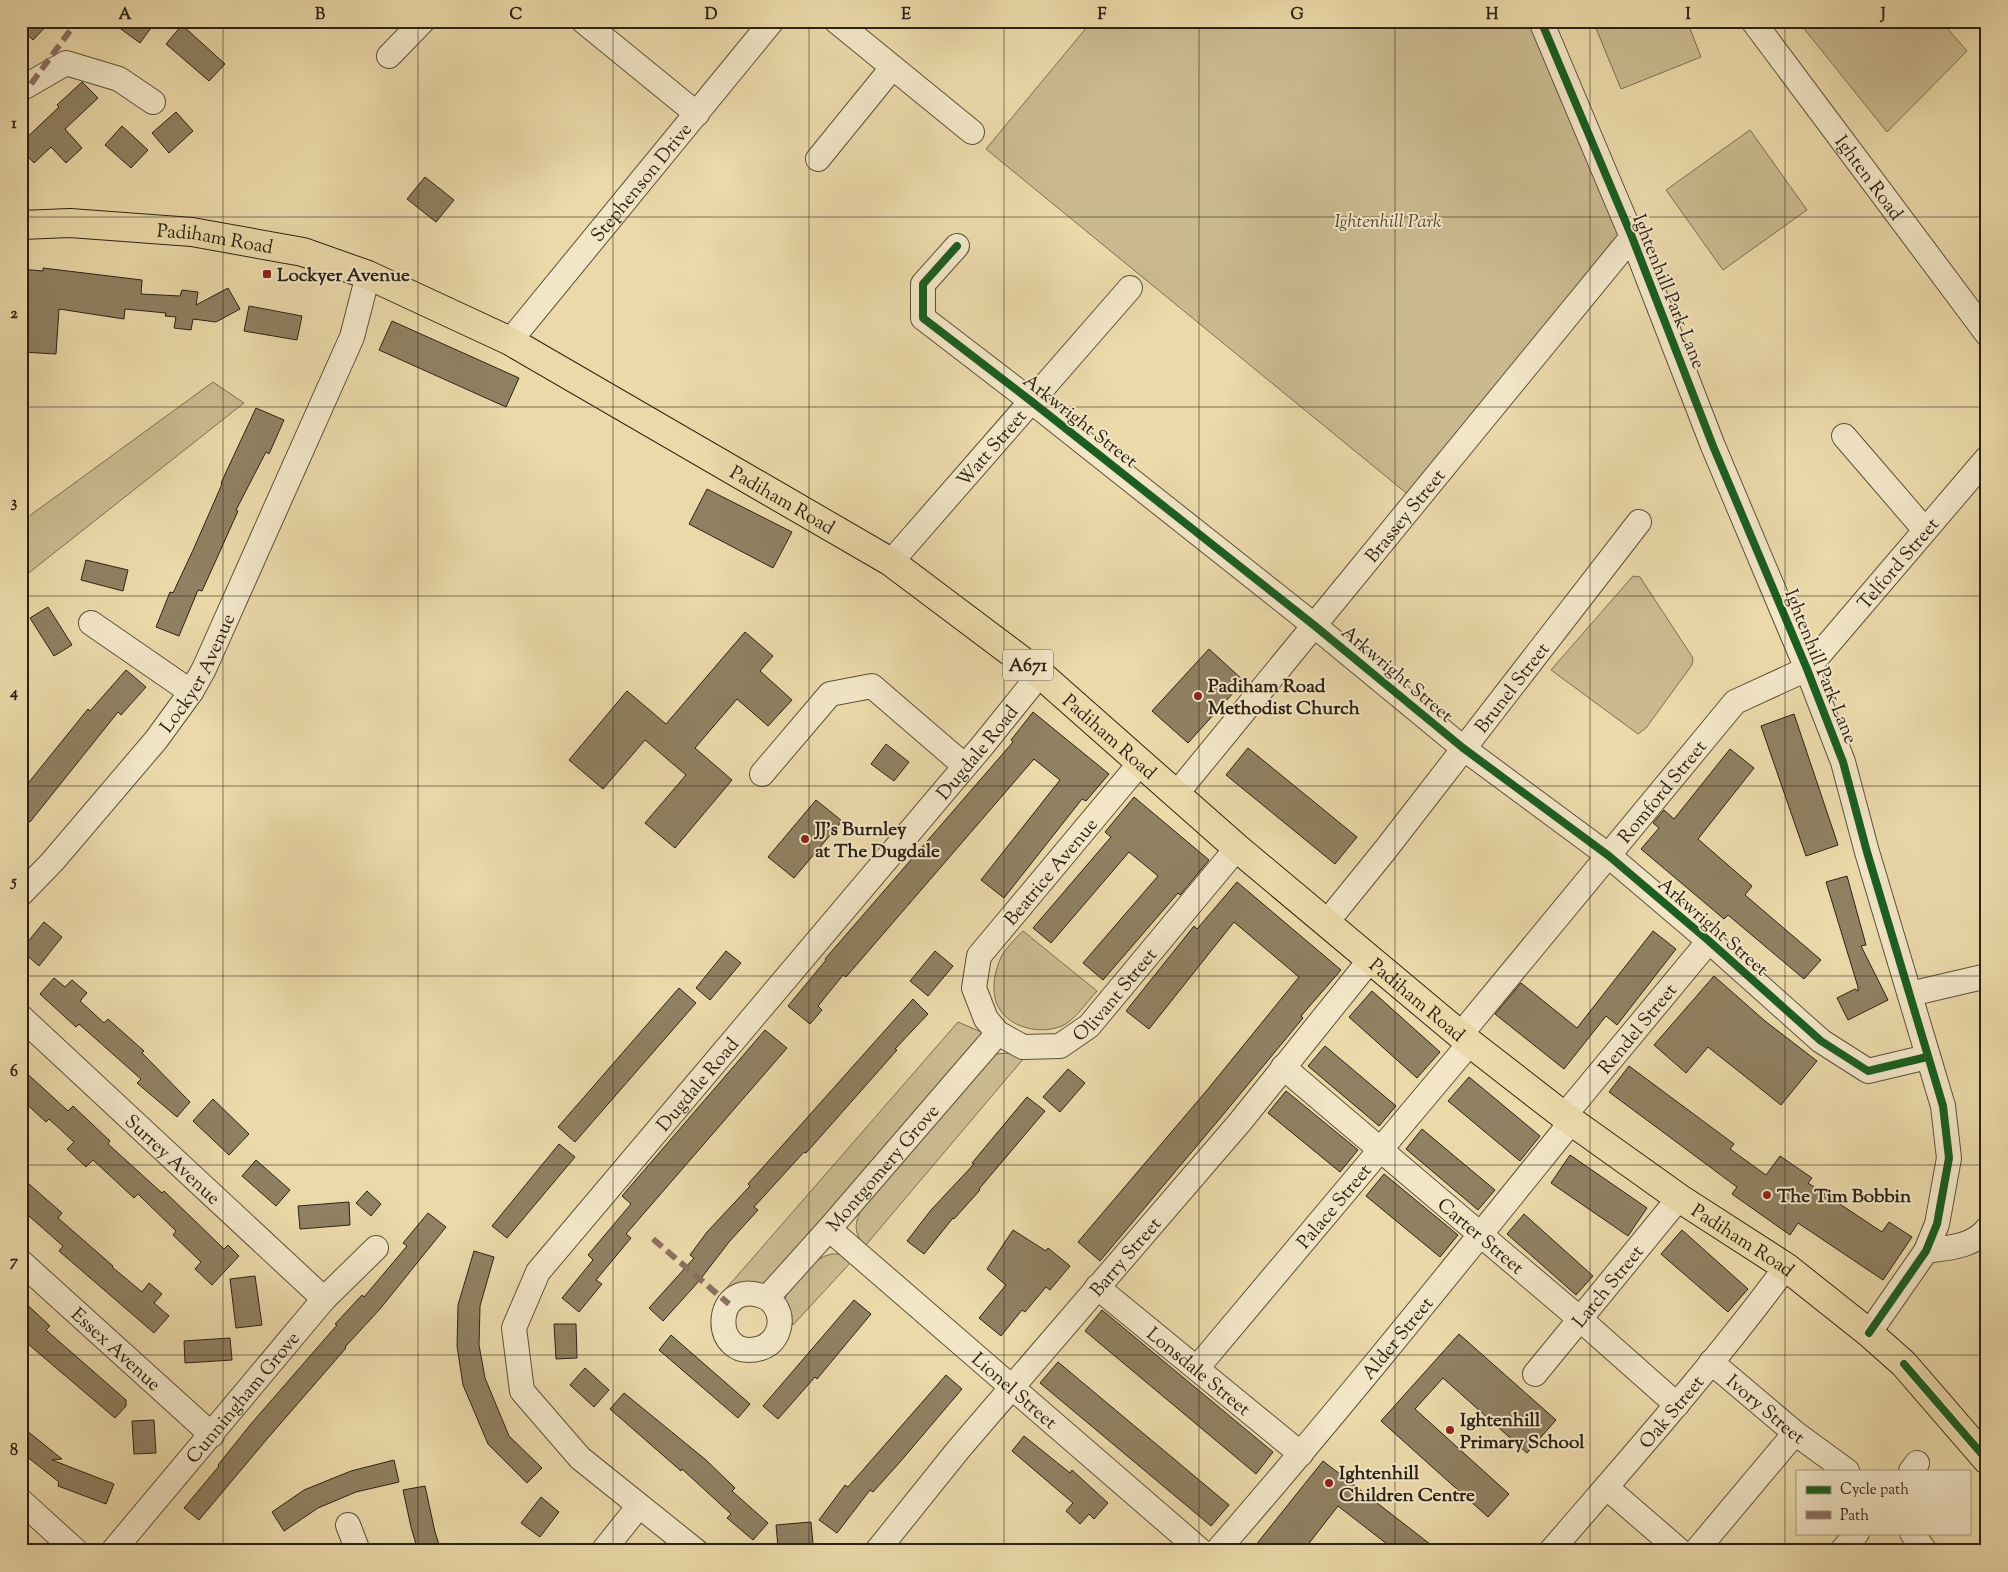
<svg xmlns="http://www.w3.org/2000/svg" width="2008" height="1572" font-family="'Sorts Mill Goudy',serif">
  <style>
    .green { fill: #cbba90; stroke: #7c6e52 }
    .building { fill: #908162; stroke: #2e2215 }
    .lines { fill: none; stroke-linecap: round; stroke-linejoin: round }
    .minor-casing { stroke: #5d503a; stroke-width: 26 }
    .major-casing { stroke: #2e2215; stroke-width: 30 }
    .minor { stroke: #f2e6c7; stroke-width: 24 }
    .major { stroke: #ebd9a9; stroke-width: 28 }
    .quiet { stroke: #8d6e63; stroke-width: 6; stroke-dasharray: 12 6; stroke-linecap: butt }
    .cycleway-casing { stroke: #f2e6c7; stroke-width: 11 }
    .cycleway { stroke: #1b5e20; stroke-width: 8 }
    .grid { fill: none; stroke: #2e2215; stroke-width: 1; stroke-opacity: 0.55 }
    .poi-dot { fill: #8f2418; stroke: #f2e6c7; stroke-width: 2 }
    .labels { text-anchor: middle; stroke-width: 4; stroke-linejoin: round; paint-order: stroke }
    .shield { fill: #f2e6c7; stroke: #695d4a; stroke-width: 1 }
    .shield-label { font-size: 18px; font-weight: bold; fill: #2e2215 }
    .street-label { font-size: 19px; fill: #2e2215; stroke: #f2e6c7 }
    .park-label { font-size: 19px; font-style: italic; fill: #554834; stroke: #f2e6c7 }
    .poi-label { font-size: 19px; font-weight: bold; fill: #2e2215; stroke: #f2e6c7; text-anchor: start }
    .neatline { fill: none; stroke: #2e2215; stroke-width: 2 }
    .grid-label { font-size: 16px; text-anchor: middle; font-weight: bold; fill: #2e2215 }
  </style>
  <rect width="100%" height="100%" fill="#ebd9a9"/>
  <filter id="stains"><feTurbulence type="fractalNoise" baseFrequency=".004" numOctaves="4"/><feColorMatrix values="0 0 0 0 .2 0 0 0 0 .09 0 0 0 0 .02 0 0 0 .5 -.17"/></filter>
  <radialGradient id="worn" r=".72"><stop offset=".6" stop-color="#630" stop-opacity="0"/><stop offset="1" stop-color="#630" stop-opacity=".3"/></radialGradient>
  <path class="green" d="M1092,21H1546L1632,237L1416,501L986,149Z
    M1593,21H1687L1701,57L1621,89Z
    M1798,21H1941L1967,51L1887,132Z
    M1750,130L1807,210L1723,270L1666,190Z
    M213,382L244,403L21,579V522Z
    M1633,576L1640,577L1693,658L1692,665L1646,728L1638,734L1551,670Z
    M1023,931L1097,991C1087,1002 1075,1020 1062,1026C1038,1036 1001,1026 995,998C993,989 994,977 997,968C1001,952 1012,942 1023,931Z
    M958,1022L986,1034L770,1281C755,1288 738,1285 724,1291Z
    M1011,1053L1024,1058L865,1246C854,1234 854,1224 861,1210L994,1054Z
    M832,1254H840L853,1260L793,1325C789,1317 783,1309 785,1299C787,1290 812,1263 821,1258C824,1256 828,1255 832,1254Z"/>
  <path class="building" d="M21,21H51L33,40L21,29Z
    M110,21H156L140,43Z
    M182,25L225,64L209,81L166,44Z
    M82,82L98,98L65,129L82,148L66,163L51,147L34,163L21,149V143L59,107L57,105Z
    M176,112L193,131L169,153L152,133Z
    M122,126L148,150L131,168L105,145Z
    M425,177L454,200L436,222L407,199Z
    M43,268L142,280L141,294L180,296L182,290L198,292L196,305L228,288L240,309L216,322L193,319L191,330L174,328L176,317L165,316L166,313L125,309L124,319L59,309L56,354L21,352V269L43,271Z
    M249,306L302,316L297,340L244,331Z
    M392,321L519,378L506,407L379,350Z
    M256,408L284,420L269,454L266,452L236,510L238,511L217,558L202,591L198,590L179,636L156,627L170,592L173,593L194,548L222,484L221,483Z
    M707,489L792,532L773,568L689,524Z
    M86,560L128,570L123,591L81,580Z
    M48,607L72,645L54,656L30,618Z
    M745,632L773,656L760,671L792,700L768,726L737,699L695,748L732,780L675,848L645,823L686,775L645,740L603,789L569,760L627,691L666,724Z
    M1209,649L1244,681L1188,743L1152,711Z
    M126,670L146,687L121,715L118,712L30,822L21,815V792L88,709L90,711Z
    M1033,712L1109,774L1086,801L1082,799L1004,898L981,880L1060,780L1034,759L846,977L843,975L818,1006L822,1010L810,1024L788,1006L826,960L825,959L1013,742L1011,740Z
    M1794,714L1838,845L1806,856L1761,726Z
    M886,744L909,762L894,781L871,764Z
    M1248,748L1357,837L1335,864L1226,775Z
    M1730,749L1754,768L1698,839L1752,886L1745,895L1821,960L1804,979L1728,915L1724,919L1641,849L1659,828L1653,823L1664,810L1674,819Z
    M1134,797L1209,860L1180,895L1178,893L1103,980L1083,963L1158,876L1129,852L1051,943L1033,928L1111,837L1105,832Z
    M816,800L842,821L794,878L768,857Z
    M1847,876L1866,945L1861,946L1888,1000L1848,1020L1837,998L1855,989L1858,991V987L1826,882Z
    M1237,882L1341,970L1301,1016L1303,1018L1222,1116L1100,1261L1078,1242L1208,1089L1299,977L1234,922L1149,1029L1126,1011L1194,926L1197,929Z
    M44,922L62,937L39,966L21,950Z
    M1653,931L1676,949L1617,1025L1606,1016L1564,1069L1495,1014L1521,983L1577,1028Z
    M726,951L741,963L710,1000L696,988Z
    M935,951L953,966L928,996L910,981Z
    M1714,976L1765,1021L1817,1061L1781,1105L1708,1047L1686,1073L1654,1045Z
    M54,978L65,987L72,980L87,993L80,1001L104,1023L108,1019L144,1051L142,1053L190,1102L177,1117L137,1083L141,1079L79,1024L76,1027L40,994Z
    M679,988L696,1003L575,1142L558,1127Z
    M1372,991L1440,1052L1417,1078L1349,1017Z
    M913,999L928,1014L895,1049L897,1050L806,1153L804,1152L754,1207L758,1210L729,1242L699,1281L663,1321L649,1308L694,1258L690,1255L707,1232L750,1186L748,1184Z
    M765,1030L787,1048L626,1234L631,1238L596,1280L602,1284L579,1312L562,1298L593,1260L588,1255L631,1204L622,1196Z
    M1325,1046L1396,1106L1379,1126L1308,1066Z
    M1629,1066L1734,1144L1730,1149L1766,1175L1780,1156L1812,1178L1808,1183L1882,1232L1889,1222L1912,1237L1883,1280L1798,1223L1790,1235L1732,1194L1737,1187L1609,1092Z
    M21,1068L68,1111L73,1106L110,1141L108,1144L162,1193L164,1191L224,1249L228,1245L239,1256L212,1285L195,1269L201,1262L173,1235L176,1231L138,1194L134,1198L93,1160L86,1167L67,1149L74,1142L49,1119L46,1122L21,1099Z
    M1068,1069L1085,1083L1060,1112L1043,1097Z
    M1469,1077L1540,1136L1520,1161L1448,1101Z
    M1286,1091L1358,1150L1340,1172L1268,1113Z
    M1027,1097L1045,1111L979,1189L980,1190L954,1219L953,1218L924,1254L907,1241L931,1210L974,1164L972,1163Z
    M213,1099L249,1134L229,1155L193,1121Z
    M1422,1129L1495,1190L1478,1210L1406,1149Z
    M559,1144L575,1157L507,1238L492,1226Z
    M1570,1155L1647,1208L1628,1236L1551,1183Z
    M256,1160L290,1190L276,1206L242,1176Z
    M1384,1174L1458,1235L1440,1257L1366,1196Z
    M21,1177L62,1213L58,1218L113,1266L112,1267L142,1292L149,1283L162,1294L154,1303L169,1316L154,1333L59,1251L63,1246L21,1209Z
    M367,1191L381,1204L371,1216L356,1203Z
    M349,1202L350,1225L300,1229L298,1206Z
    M428,1213L446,1227L380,1309L345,1347L346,1348L267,1439L199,1520L184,1508L219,1466L218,1465L250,1425L337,1325L335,1324L362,1295L364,1297L407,1246L403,1243Z
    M1524,1214L1593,1276L1576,1295L1507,1234Z
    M1013,1230L1046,1251L1048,1248L1070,1266L1050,1290L1046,1287L1025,1312L1022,1310L1001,1336L979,1318L1006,1285L987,1269Z
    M1682,1230L1748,1289L1728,1312L1661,1254Z
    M474,1251L494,1257L480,1306L479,1345L485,1378L509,1436L542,1468L527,1483L488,1444L463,1385L457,1346L458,1305Z
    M255,1276L262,1325L236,1328L230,1279Z
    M21,1299L50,1326L46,1330L126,1400V1406L115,1418L21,1338Z
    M854,1300L871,1314L817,1379L815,1377L778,1419L763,1406Z
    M1102,1310L1273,1452L1256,1474L1085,1331Z
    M554,1324H576L577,1358L556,1359Z
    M1459,1334L1556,1420L1527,1453L1443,1378L1415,1409L1509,1494L1488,1517L1381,1421Z
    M671,1335L750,1404L738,1418L659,1350Z
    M230,1338L232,1360L185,1363L184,1341Z
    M1058,1362L1229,1505L1211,1526L1040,1383Z
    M585,1368L609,1390L594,1407L570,1385Z
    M946,1375L962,1389L900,1462L873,1492L870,1490L837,1533L819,1520L845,1485L848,1487Z
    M624,1393L706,1460L735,1488L732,1491L768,1523L753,1540L727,1518L731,1514L682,1469L681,1471L610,1409Z
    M154,1420L156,1453L134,1454L132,1421Z
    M21,1426L62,1459L52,1460L114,1484L106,1504L58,1486L59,1482L21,1452Z
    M1024,1436L1070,1473L1072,1470L1108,1503L1094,1519L1089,1514L1080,1524L1066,1511L1073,1503L1012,1451Z
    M394,1460L399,1482L356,1492L318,1508L284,1531L272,1512L304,1490L351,1471Z
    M1323,1461L1439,1551H1396L1338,1506L1303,1551H1251Z
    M425,1486L435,1532L441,1551H418L411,1527L403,1490Z
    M541,1497L559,1512L540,1537L521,1523Z
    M811,1522L813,1544L778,1547L776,1525Z"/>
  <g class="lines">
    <defs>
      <g id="minor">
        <path d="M583,21L697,114"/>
        <path d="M836,21L972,132"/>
        <path d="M1541,21L1632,237L1713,446L1807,669L1843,762L1867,852L1943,1106L1949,1158L1937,1224L1926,1251L1869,1333"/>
        <path id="s1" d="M1753,21L1987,334"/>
        <path d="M389,56L423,21"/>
        <path d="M21,89L66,63L119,79L153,102"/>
        <path d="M818,159L892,68"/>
        <path d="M957,246L923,284V318L1031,401L1315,626L1463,748L1609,856L1709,941L1821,1041L1868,1071L1927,1057"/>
        <path id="s2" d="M510,341L772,21"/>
        <path d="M1844,436L1925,530"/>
        <path id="s3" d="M891,562L1130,288"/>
        <path d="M91,623L191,692"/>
        <path id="s4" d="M1141,762L979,956L974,988L986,1019L998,1033L1023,1047L1060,1046L1089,1026L1237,848"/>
        <path d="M762,774L830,694L872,686L965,766"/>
        <path id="s5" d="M1177,793L1632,237"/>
        <path id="s6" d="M21,894L53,861L156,740L191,692L204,669L352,337L368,275"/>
        <path id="s7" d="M1326,923L1386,849L1639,522"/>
        <path d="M1910,994L1987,976"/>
        <path id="s8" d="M21,1017L324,1299"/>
        <path id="s9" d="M1461,1034L1735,702L1807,669L1987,458"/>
        <path id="s10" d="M1283,1067L1580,1319L1677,1405"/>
        <path id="s11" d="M1564,1116L1709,941"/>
        <path id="s12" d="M829,1229L1201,1551"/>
        <path d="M1926,1251C1947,1248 1973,1247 1987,1229"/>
        <path id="s13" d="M21,1262L212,1435"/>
        <path id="s14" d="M1097,1287L1301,1454"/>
        <path id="s15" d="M767,1298C770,1300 773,1303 775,1306C785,1321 778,1342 761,1348C709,1364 711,1273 767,1298L829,1229L998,1033"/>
        <path id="s16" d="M1711,1362L1795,1433L1847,1471"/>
        <path id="s17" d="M1197,1368L1470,1043"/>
        <path id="s18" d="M1535,1374L1679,1198"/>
        <path d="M1911,1471L1917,1463"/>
        <path d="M1606,1487L1680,1551"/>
        <path d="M21,1501L76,1551"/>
        <path d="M348,1525L358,1551"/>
        <path d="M1912,1533L1925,1551"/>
        <path id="s19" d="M113,1551L324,1299L376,1248"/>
        <path d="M603,1551L639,1506"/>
        <path id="s20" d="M696,1551L580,1458L522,1391L514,1328L538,1272L983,745L1040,674"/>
        <path id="s21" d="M877,1551L958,1450L1240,1122L1370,960"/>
        <path id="s22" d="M1217,1551C1339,1411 1455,1266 1572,1121"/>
        <path id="s23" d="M1551,1551C1631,1458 1713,1366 1786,1267"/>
        <path d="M1696,1551L1795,1433"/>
        <path d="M1842,1551L1857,1533"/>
      </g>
      <g id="major">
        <path id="s24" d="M21,225L70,223L192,232L303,252L368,275L510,341L891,562L1040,674L1237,848L1470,1043L1564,1116L1679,1198L1786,1267L1869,1333L1904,1364L1987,1460"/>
      </g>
    </defs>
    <use href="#minor" class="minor-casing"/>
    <use href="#major" class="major-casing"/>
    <use href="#minor" class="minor"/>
    <use href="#major" class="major"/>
    <path class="quiet" d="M31,84L77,21
      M653,1239L729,1304"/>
    <defs>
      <path id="cycleway" d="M1541,21L1632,237L1713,446L1807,669L1843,762L1867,852L1943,1106L1949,1158L1937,1224L1926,1251L1869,1333
        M957,246L923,284V318L1031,401L1315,626L1463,748L1609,856L1709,941L1821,1041L1868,1071L1927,1057
        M1904,1364L1987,1460"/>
    </defs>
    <use href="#cycleway" class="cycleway-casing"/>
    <use href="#cycleway" class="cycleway"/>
  </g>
  <path class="grid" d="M223,21V1551M418,21V1551M613,21V1551M809,21V1551M1004,21V1551M1199,21V1551M1395,21V1551M1590,21V1551M1785,21V1551M21,217H1987M21,407H1987M21,596H1987M21,786H1987M21,976H1987M21,1165H1987M21,1355H1987"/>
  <g class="poi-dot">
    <rect x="262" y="269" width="10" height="10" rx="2.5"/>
    <circle cx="1198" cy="696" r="5"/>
    <circle cx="805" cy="839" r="5"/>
    <circle cx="1767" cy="1195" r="5"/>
    <circle cx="1450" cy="1430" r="5"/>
    <circle cx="1329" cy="1483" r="5"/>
  </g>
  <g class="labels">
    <rect class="shield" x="1003" y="649.5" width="50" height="31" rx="4"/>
    <g class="shield-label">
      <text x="1028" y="671">A671</text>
    </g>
    <g class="street-label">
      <text dy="7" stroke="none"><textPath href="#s1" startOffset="195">Ighten Road</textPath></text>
      <text dy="7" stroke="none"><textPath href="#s2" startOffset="206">Stephenson Drive</textPath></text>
      <text dy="7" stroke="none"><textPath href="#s24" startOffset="195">Padiham Road</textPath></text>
      <text transform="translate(1670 291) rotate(68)" y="7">Ightenhill Park Lane</text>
      <text transform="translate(1081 420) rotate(38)" y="7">Arkwright Street</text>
      <text dy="7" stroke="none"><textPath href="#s3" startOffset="152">Watt Street</textPath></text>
      <text dy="7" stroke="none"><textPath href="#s24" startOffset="825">Padiham Road</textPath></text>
      <text dy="7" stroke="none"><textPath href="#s5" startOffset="359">Brassey Street</textPath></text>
      <text dy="7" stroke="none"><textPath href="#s9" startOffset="649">Telford Street</textPath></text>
      <text transform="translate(1822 666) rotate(68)" y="7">Ightenhill Park Lane</text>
      <text dy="7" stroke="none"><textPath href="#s6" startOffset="284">Lockyer Avenue</textPath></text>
      <text transform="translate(1398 673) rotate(40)" y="7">Arkwright Street</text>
      <text dy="7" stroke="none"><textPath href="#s7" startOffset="300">Brunel Street</textPath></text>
      <text dy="7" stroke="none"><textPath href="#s24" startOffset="1230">Padiham Road</textPath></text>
      <text dy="7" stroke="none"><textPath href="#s20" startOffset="1042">Dugdale Road</textPath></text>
      <text dy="7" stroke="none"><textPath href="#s9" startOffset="315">Romford Street</textPath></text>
      <text transform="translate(1050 871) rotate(-50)" y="7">Beatrice Avenue</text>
      <text transform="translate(1714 926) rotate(41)" y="7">Arkwright Street</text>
      <text dy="7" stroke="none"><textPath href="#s4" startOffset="478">Olivant Street</textPath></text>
      <text dy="7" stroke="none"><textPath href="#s24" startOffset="1635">Padiham Road</textPath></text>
      <text dy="7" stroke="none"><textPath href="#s11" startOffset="114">Rendel Street</textPath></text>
      <text dy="7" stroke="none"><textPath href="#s20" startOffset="608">Dugdale Road</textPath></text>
      <text dy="7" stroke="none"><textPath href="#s8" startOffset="208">Surrey Avenue</textPath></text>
      <text dy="7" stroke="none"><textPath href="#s15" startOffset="352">Montgomery Grove</textPath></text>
      <text dy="7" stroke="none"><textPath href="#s17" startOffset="212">Palace Street</textPath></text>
      <text dy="7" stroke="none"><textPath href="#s10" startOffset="260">Carter Street</textPath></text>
      <text dy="7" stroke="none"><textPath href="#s24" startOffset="2040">Padiham Road</textPath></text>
      <text dy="7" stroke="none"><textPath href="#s21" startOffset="385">Barry Street</textPath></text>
      <text dy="7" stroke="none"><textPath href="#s18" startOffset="114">Larch Street</textPath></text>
      <text dy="7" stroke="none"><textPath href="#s22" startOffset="279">Alder Street</textPath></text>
      <text dy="7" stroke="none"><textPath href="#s13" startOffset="129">Essex Avenue</textPath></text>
      <text dy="7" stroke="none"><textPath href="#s14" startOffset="132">Lonsdale Street</textPath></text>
      <text dy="7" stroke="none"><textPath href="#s12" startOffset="246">Lionel Street</textPath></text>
      <text dy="7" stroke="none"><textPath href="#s19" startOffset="201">Cunningham Grove</textPath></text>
      <text dy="7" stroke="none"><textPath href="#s16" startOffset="72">Ivory Street</textPath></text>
      <text dy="7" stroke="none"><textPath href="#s23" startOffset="184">Oak Street</textPath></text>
    </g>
    <g class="park-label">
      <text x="1388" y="227">Ightenhill Park</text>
    </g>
    <g class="poi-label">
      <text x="277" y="281">Lockyer Avenue</text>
      <text x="1208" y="692">Padiham Road<tspan x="1208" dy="22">Methodist Church</tspan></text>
      <text x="815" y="835">JJ’s Burnley<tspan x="815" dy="22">at The Dugdale</tspan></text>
      <text x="1777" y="1202">The Tim Bobbin</text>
      <text x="1460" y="1426">Ightenhill<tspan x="1460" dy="22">Primary School</tspan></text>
      <text x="1339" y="1479">Ightenhill<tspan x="1339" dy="22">Children Centre</tspan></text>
    </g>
  </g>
  <rect width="2008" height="1572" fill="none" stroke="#ebd9a9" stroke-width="55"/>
  <rect x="1796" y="1470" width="175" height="65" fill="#f2e6c7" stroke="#a49880"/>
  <rect x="1806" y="1486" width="25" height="8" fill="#1b5e20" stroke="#a49880"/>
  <text x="1840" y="1494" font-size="15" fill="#2e2215">Cycle path</text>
  <rect x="1806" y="1511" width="25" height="8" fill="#8d6e63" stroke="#a49880"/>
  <text x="1840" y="1520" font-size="15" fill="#2e2215">Path</text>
  <rect x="28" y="28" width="1952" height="1516" class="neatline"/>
  <g class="grid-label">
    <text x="125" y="19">A</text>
    <text x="320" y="19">B</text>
    <text x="516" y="19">C</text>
    <text x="711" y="19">D</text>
    <text x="906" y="19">E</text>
    <text x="1102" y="19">F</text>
    <text x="1297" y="19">G</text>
    <text x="1492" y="19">H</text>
    <text x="1688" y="19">I</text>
    <text x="1883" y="19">J</text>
    <text x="14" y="128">1</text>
    <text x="14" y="318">2</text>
    <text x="14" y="507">3</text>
    <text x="14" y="697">4</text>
    <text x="14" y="886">5</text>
    <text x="14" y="1076">6</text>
    <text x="14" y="1266">7</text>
    <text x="14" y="1455">8</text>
  </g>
  <rect width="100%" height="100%" filter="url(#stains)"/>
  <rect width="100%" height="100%" fill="url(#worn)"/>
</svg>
